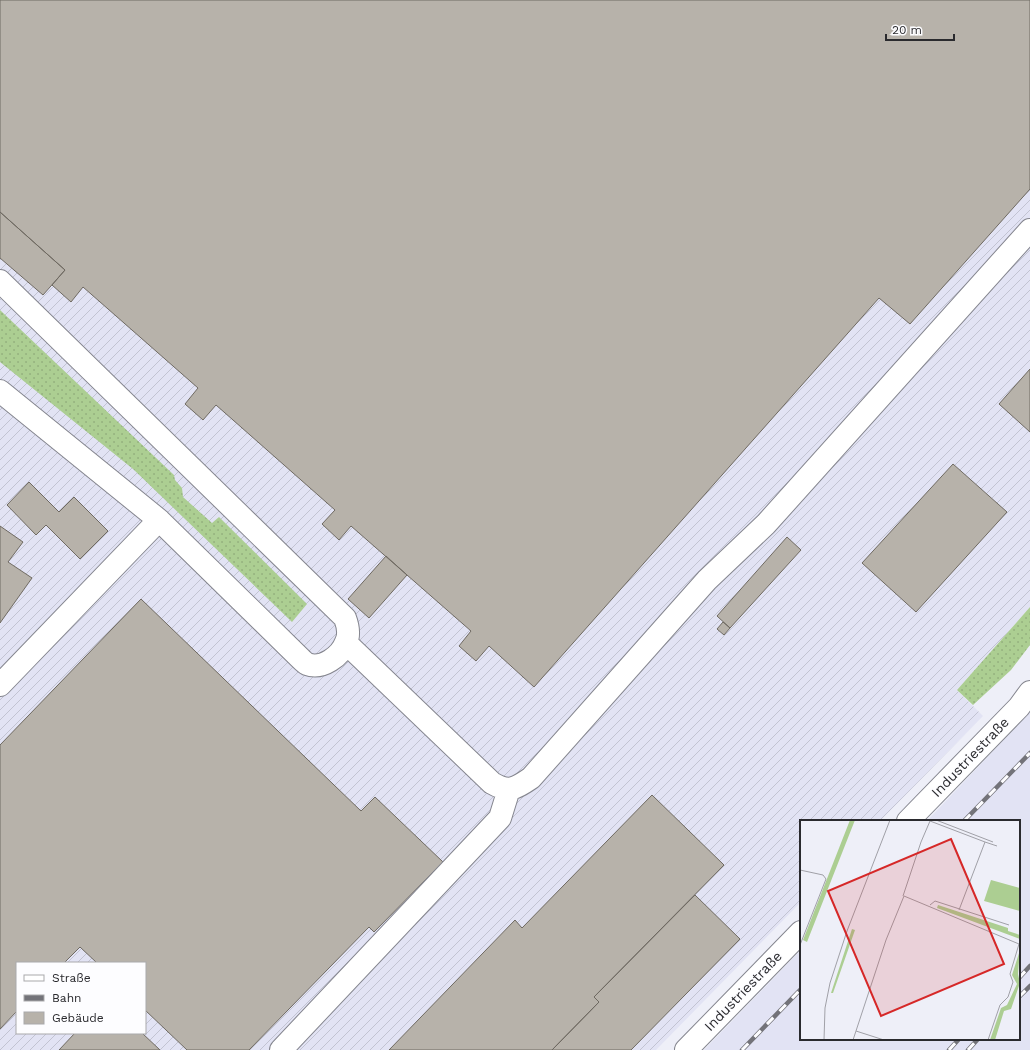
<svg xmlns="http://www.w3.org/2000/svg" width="1030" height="1050" font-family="'Work Sans',sans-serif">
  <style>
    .built { fill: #e2e3f4 }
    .industrial { fill: url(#industrial-furrows); fill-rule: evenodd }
    .grass { fill: url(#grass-dots) }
    .building { fill: #b7b2aa; stroke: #6f6a62 }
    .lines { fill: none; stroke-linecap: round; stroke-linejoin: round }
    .minor-casing { stroke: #85868f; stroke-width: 24 }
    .minor { stroke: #fff; stroke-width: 22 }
    .rail-casing { stroke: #737379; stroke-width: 4.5 }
    .rail { stroke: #fdfdff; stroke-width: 3; stroke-dasharray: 9; stroke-linecap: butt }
    .labels { text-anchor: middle; stroke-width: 3; stroke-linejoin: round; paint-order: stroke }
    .street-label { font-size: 14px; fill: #2a2a2e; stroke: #fdfdff }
    .inset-road { fill: none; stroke: #a0a0a7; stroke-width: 1 }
    .view { fill: #d62828; fill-opacity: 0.15; stroke: #d62828; stroke-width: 2 }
    .inset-edge { fill: none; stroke: #2a2a2e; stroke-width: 2 }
  </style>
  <defs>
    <pattern id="industrial-furrows" width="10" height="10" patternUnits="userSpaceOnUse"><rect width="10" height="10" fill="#e2e3f4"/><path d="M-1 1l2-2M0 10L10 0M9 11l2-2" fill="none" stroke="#c2c3d2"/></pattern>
    <pattern id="grass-dots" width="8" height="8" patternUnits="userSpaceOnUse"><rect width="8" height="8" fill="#acce92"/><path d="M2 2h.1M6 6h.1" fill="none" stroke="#94b17e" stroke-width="1.8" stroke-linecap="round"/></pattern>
  </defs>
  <rect width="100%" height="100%" fill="#eeeff8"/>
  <path class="built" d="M1030,712V1050H704L801,950V1039H1019V821H927Z"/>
  <path class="industrial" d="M0,0H1030V607L957,690L983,716L880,821H801V902L656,1050H0ZM17,963H145V1033H17Z"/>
  <path class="grass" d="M0,310L174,475L175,480L182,488L183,497L212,523L219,517L307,604L292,622L133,469L0,362Z
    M1030,607V645L1011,670L973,705L957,690Z"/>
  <path class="building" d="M0,0H1030V189L910,324L879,298L534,687L489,646L476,661L459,646L471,631L351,526L339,540L322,524L335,510L216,405L203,420L185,404L198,388L83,287L71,302L52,285L65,270L0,212Z
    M0,212L65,270L43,295L0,258Z
    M1030,369V432L999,404Z
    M953,464L1007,512L916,612L862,563Z
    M29,482L59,512L74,497L108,531L80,559L46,525L36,535L7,505Z
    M0,526L23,542L8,562L32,578L0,623Z
    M787,537L801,550L730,628L717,616Z
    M386,556L407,575L369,618L348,599Z
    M141,599L361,811L375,797L443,862L374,932L369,927L249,1050H187L145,1010V963H97L80,947L64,963H17V1011L0,1029V745Z
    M723,622L730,628L724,635L717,629Z
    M652,795L724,865L594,997L599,1002L552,1050H389L515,920L522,928Z
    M695,895L740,939L631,1050H552L599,1002L594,997Z
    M75,1033H142L160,1050H59Z"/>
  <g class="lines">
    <defs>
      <path id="minor" d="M0,281L345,618C348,626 350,634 346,642C341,656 322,670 307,664C305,663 302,660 300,658L159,520L0,391
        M346,643L492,783C509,793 515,789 531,778L707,580L766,524L1030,230
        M0,685L159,520
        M908,821L1019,707L1030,692
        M281,1050L500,818L509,789
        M686,1050L801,932"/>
    </defs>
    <use href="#minor" class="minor-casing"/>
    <use href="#minor" class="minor"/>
    <defs>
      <path id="rail" d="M964,821L1030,753
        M1019,978L1030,966
        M1019,997L1030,986
        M742,1050L801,989
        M949,1050L959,1039
        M968,1050L978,1039"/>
    </defs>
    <use href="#rail" class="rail-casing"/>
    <use href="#rail" class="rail"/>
  </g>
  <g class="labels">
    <g class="street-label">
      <text transform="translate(970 757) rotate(-46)" y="5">Industriestraße</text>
      <text transform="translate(743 991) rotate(-46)" y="5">Industriestraße</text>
    </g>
  </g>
  <g transform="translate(800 820)">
    <rect width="220" height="220" fill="#eeeff8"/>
    <path d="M50,0H55L7,122L3,120ZM191,60L220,68V91L184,81ZM138,85L208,108V111L220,115V119L137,88ZM52,109L55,110L33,173H31ZM220,130L218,154L220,163L211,189L204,191L195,220H190L201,188L207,185L217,164L212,155Z" fill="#acce92"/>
    <path class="inset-road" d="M136,0L193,22M185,22L197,26M0,50L23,55L26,59L0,125M103,76L121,22L130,1L185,22L159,90M130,85L135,81L209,105M56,211L84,220M24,220L25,188L30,163L47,111L90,0M53,220L86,120L104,76L219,124L210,154L213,162L208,177L200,185L188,220"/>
    <path class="view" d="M151,19L204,144L81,196L28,71Z"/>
    <rect width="220" height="220" class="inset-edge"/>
  </g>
  <rect x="16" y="962" width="130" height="72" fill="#fdfdff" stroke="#a9a9ab"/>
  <rect x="24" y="975" width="20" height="6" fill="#ffffff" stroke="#a9a9ab"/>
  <text x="52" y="982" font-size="12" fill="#2a2a2e">Straße</text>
  <rect x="24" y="995" width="20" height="6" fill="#737379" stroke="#a9a9ab"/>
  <text x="52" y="1002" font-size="12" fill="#2a2a2e">Bahn</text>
  <rect x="24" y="1012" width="20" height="12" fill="#b7b2aa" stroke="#a9a9ab"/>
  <text x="52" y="1022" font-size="12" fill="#2a2a2e">Gebäude</text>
  <path d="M886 34v6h68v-6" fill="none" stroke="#2a2a2e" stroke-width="2"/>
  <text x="892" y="34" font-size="12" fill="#2a2a2e" stroke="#fdfdff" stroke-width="3" paint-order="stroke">20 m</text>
</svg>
